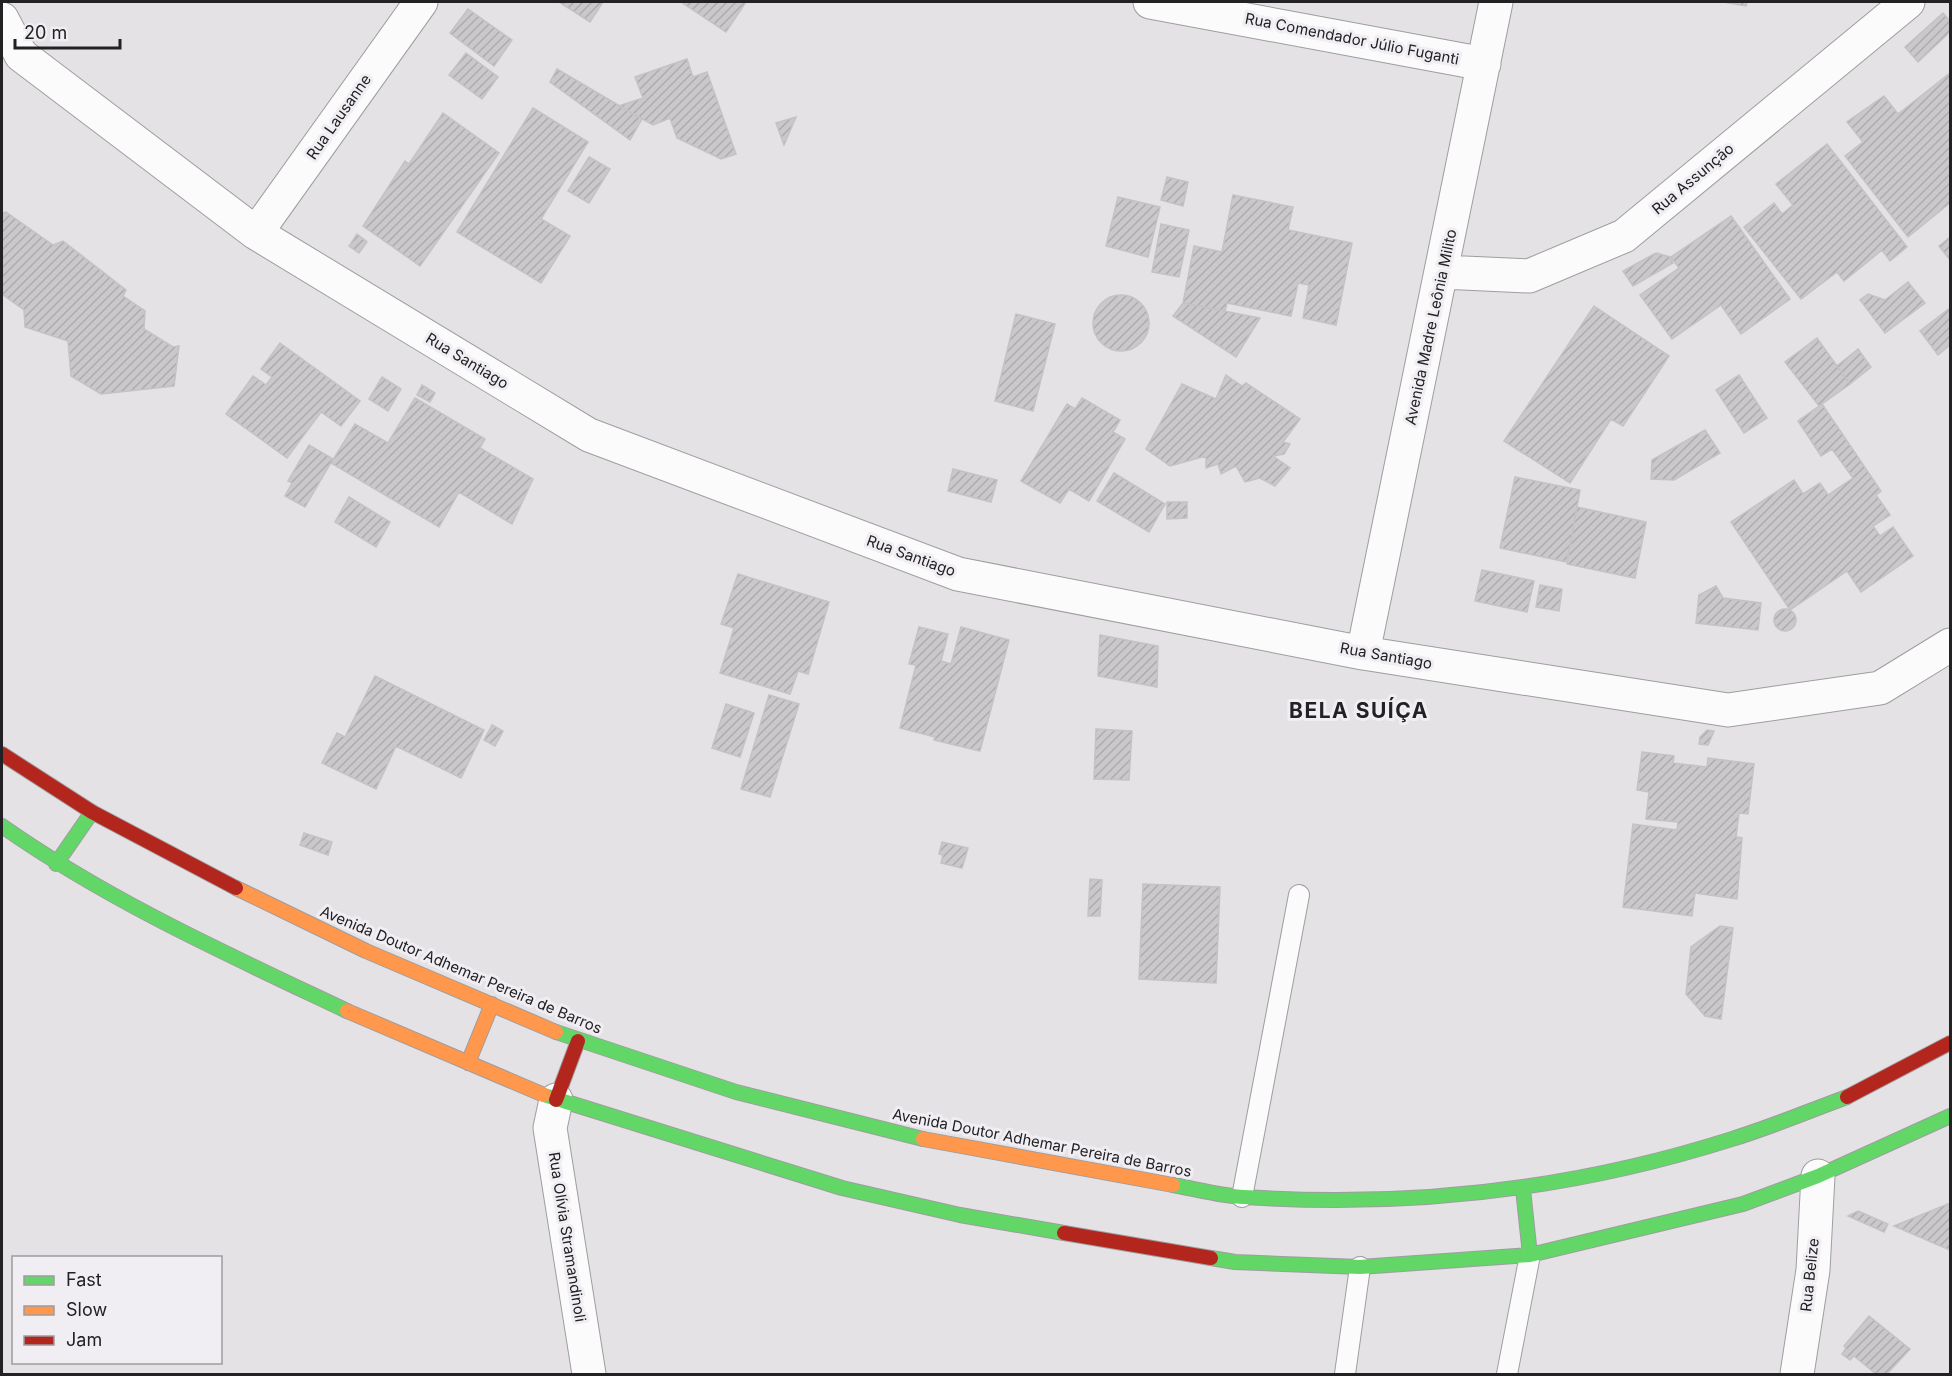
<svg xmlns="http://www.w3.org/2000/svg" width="1952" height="1376" font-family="Inter,sans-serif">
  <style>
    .building { fill: url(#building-hatch); stroke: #c3c2c4; stroke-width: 1.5 }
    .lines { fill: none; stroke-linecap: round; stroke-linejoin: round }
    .lane-casing { stroke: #9e9d9f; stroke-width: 22 }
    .street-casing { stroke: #9e9d9f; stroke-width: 35 }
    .fast-casing { stroke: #9e9d9f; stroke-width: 16 }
    .slow-casing { stroke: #9e9d9f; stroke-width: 16 }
    .jam-casing { stroke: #9e9d9f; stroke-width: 16 }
    .lane { stroke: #fbfbfb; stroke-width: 20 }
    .street { stroke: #fbfbfb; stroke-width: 33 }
    .fast { stroke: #63d668; stroke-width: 14 }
    .slow { stroke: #ff974d; stroke-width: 14 }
    .jam { stroke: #b3261e; stroke-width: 14 }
    .labels { text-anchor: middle; stroke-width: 6; stroke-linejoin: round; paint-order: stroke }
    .street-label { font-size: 15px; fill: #222123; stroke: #f1eef3 }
    .district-label { font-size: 21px; font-weight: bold; letter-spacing: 1.5px; fill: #222123; stroke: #f1eef3 }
  </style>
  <defs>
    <pattern id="building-hatch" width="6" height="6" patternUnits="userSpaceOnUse" patternTransform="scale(1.5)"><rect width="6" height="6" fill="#cac8ca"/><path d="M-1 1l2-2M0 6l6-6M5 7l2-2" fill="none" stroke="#adacad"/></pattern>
  </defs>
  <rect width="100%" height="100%" fill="#e4e2e5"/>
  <path class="building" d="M559,2H603L590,22Z
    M681,2H746L726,32Z
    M1723,2H1747L1746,6Z
    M468,9L512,40L494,66L450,33Z
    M1943,13L1950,21V32L1918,62L1905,47Z
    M466,53L498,77L482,99L449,75Z
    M687,59L693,77L707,72L736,154L721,159L677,138L670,118L653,125L619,106L643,98L635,77Z
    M557,69L642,119L630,140L550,82Z
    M1950,73V203L1908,237L1845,156L1863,142L1847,122L1884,96L1898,114Z
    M533,108L588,142L541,219L570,236L541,283L457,232Z
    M443,113L499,153L420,266L363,226L405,161L409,164Z
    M796,117L784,145L776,123Z
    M1827,144L1907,247L1890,261L1882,250L1844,281L1837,272L1801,299L1744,227L1774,203L1782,214L1793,205L1776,184Z
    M589,157L610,169L589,203L568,191Z
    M1167,177L1188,182L1183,206L1161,200Z
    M1233,195L1293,207L1288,230L1352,243L1336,325L1303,318L1309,285L1298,283L1291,316L1227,303L1225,311L1183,303L1194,246L1222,252Z
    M1118,197L1160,207L1148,257L1106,246Z
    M6,212L53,245L63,241L126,290L123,296L145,311L144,329L173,347L179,346L174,386L101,394L71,376L68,341L25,327L24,310L2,294V213Z
    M1731,216L1790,299L1741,334L1721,305L1672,339L1640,295L1679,268L1671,257Z
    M1161,224L1189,230L1179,277L1152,272Z
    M357,234L367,242L359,253L349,246Z
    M1950,237V260L1939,246Z
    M1656,253L1670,257L1673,263L1633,286L1623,271Z
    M1908,282L1925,303L1885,333L1860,300L1868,294L1885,300Z
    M1093 323a28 28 0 1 1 56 0a28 28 0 1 1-56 0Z
    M1183,303L1260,318L1236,357L1173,316Z
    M1594,306L1669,356L1623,426L1611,419L1570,483L1504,441Z
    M1950,308V345L1938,355L1920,331Z
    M1016,314L1055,324L1033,411L995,401Z
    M1817,338L1850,384L1819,406L1785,362Z
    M280,343L360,401L341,426L321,412L287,458L226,414L253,376L266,385L272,377L261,369Z
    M1858,349L1871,367L1850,384L1837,366Z
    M1226,375L1242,386L1246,383L1300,419L1283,442L1290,444L1284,454L1273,456L1290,468L1275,486L1260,478L1245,482L1236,466L1221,474L1218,464L1206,468V456L1170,466L1146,449L1182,384L1216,399Z
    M1739,375L1767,418L1744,433L1716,390Z
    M382,377L401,389L388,411L369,399Z
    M422,385L435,393L430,402L417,395Z
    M415,398L485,439L480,448L533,479L512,524L459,492L439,527L331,463L355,424L388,443Z
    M1082,398L1120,420L1113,432L1125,439L1089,501L1069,489L1060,503L1021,481L1067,404L1075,409Z
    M1822,404L1881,491L1876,495L1890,515L1873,526L1880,536L1893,527L1913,556L1861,592L1847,571L1790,610L1731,522L1794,480L1803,494L1820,483L1828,495L1853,478L1832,449L1821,456L1798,421Z
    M1705,430L1720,453L1674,480L1651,479L1652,460Z
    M309,445L333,459L305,507L285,496L292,483L288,481Z
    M953,469L997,480L991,502L948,491Z
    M1114,473L1165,504L1149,532L1097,501Z
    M1515,477L1580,490L1567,562L1500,548Z
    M349,497L390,522L376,547L335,522Z
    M1167,502H1187V518L1167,519Z
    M1577,507L1646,522L1635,578L1567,564Z
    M1482,570L1534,581L1527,612L1475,601Z
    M738,574L829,602L808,674L798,671L790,694L720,673L734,628L721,624Z
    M1540,585L1562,589L1559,611L1536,607Z
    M1716,586L1723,598L1761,603L1758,630L1696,623L1699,595Z
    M1774 620a11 11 0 1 1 22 0a11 11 0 1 1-22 0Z
    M919,627L948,634L941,661L951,664L961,627L1009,640L980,751L934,740L935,737L900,728L916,665L909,664Z
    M1100,635L1158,646L1157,687L1098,676Z
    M375,676L484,730L461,778L396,746L376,789L322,763L337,733L345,737Z
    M769,695L799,704L770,797L741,789Z
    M726,704L754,713L740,757L712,748Z
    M492,725L503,731L495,746L484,740Z
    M1096,729L1132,731L1129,780L1094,779Z
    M1707,730L1714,731L1708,745L1699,744L1700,737Z
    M1642,752L1674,756L1673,763L1707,767L1708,758L1754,764L1748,814L1739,813L1736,837L1742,838L1737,899L1695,893L1692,916L1623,907L1633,824L1677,830L1678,822L1646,819L1649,792L1637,790Z
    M304,833L332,842L328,855L300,845Z
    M942,842L968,848L962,868L941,863L943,855L939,854Z
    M1090,879L1102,880L1100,916H1088Z
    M1143,884L1220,887L1216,983L1139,979Z
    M1720,926L1733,928L1721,1019L1705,1016L1686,994L1691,947Z
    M1950,1203V1250L1894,1226Z
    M1858,1211L1888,1224L1884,1232L1848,1216Z
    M1869,1316L1910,1349L1887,1374H1876L1854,1356L1850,1360L1842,1354L1846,1348L1844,1346Z"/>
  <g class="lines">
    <defs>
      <path id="lane" d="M1242,1197L1299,895
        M1345,1374L1360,1267
        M1507,1374L1530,1255"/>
      <path id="street" d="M1150,2L1484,64
        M2,19L21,55L256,233L589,435L958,574L1363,653L1728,710L1880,688L1950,645
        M256,233L421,2
        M1442,272L1529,276L1624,236L1908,2
        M1363,653L1496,2
        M556,1100L550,1128L589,1374
        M1797,1374L1813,1270L1818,1176"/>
      <path id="fast" d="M2,826C109,901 229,955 347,1011
        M56,864L92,812
        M556,1032L736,1092L923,1139
        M544,1095L842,1188L960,1215L1064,1233
        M1173,1185C1196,1189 1220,1196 1244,1197C1411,1208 1572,1190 1732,1139C1771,1127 1809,1111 1847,1097
        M1523,1189L1530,1255
        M1211,1258L1235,1262L1360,1267L1530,1255L1743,1204L1818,1176L1950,1116"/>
      <path id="slow" d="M236,888L366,951L556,1032
        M347,1011L544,1095
        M468,1063L492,1004
        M923,1139L1173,1185"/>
      <path id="jam" d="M2,754L92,812L236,888
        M1847,1097L1950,1043
        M556,1100L578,1041
        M1064,1233L1211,1258"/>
    </defs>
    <use href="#lane" class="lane-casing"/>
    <use href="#street" class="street-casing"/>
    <use href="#fast" class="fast-casing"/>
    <use href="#slow" class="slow-casing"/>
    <use href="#jam" class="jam-casing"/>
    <use href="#lane" class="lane"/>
    <use href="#street" class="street"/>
    <use href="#fast" class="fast"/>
    <use href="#slow" class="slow"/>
    <use href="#jam" class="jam"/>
  </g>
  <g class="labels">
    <g class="street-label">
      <text transform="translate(1352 39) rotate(11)" y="5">Rua Comendador Júlio Fuganti</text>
      <text transform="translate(339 117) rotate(-55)" y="5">Rua Lausanne</text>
      <text transform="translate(1693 179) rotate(-40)" y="5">Rua Assunção</text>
      <text transform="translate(1431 327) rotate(-78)" y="5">Avenida Madre Leônia Milito</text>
      <text transform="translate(467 361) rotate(31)" y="5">Rua Santiago</text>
      <text transform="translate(911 556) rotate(20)" y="5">Rua Santiago</text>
      <text transform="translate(1386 656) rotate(10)" y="5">Rua Santiago</text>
      <text transform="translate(461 970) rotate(23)" y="5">Avenida Doutor Adhemar Pereira de Barros</text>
      <text transform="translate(1042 1143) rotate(11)" y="5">Avenida Doutor Adhemar Pereira de Barros</text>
      <text transform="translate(567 1237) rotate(81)" y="5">Rua Olívia Stramandinoli</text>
      <text transform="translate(1810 1275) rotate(-84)" y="5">Rua Belize</text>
    </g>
    <g class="district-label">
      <text x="1359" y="718">BELA SUÍÇA</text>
    </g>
  </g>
  <rect width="1952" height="1376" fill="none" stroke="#222123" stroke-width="6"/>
  <rect x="12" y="1256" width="210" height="108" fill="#f1eef3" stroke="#9e9ca0" stroke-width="1.5"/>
  <rect x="24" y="1276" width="30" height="9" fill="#63d668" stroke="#9e9ca0" stroke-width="1.5"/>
  <text x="66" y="1286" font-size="18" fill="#222123">Fast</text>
  <rect x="24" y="1306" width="30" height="9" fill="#ff974d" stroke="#9e9ca0" stroke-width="1.5"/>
  <text x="66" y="1316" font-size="18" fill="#222123">Slow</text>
  <rect x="24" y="1336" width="30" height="9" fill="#b3261e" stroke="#9e9ca0" stroke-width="1.5"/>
  <text x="66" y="1346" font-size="18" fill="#222123">Jam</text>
  <path d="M15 39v9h105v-9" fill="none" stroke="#222123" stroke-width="3"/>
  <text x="24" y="39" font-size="18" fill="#222123" stroke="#f1eef3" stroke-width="4.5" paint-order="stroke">20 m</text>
</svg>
